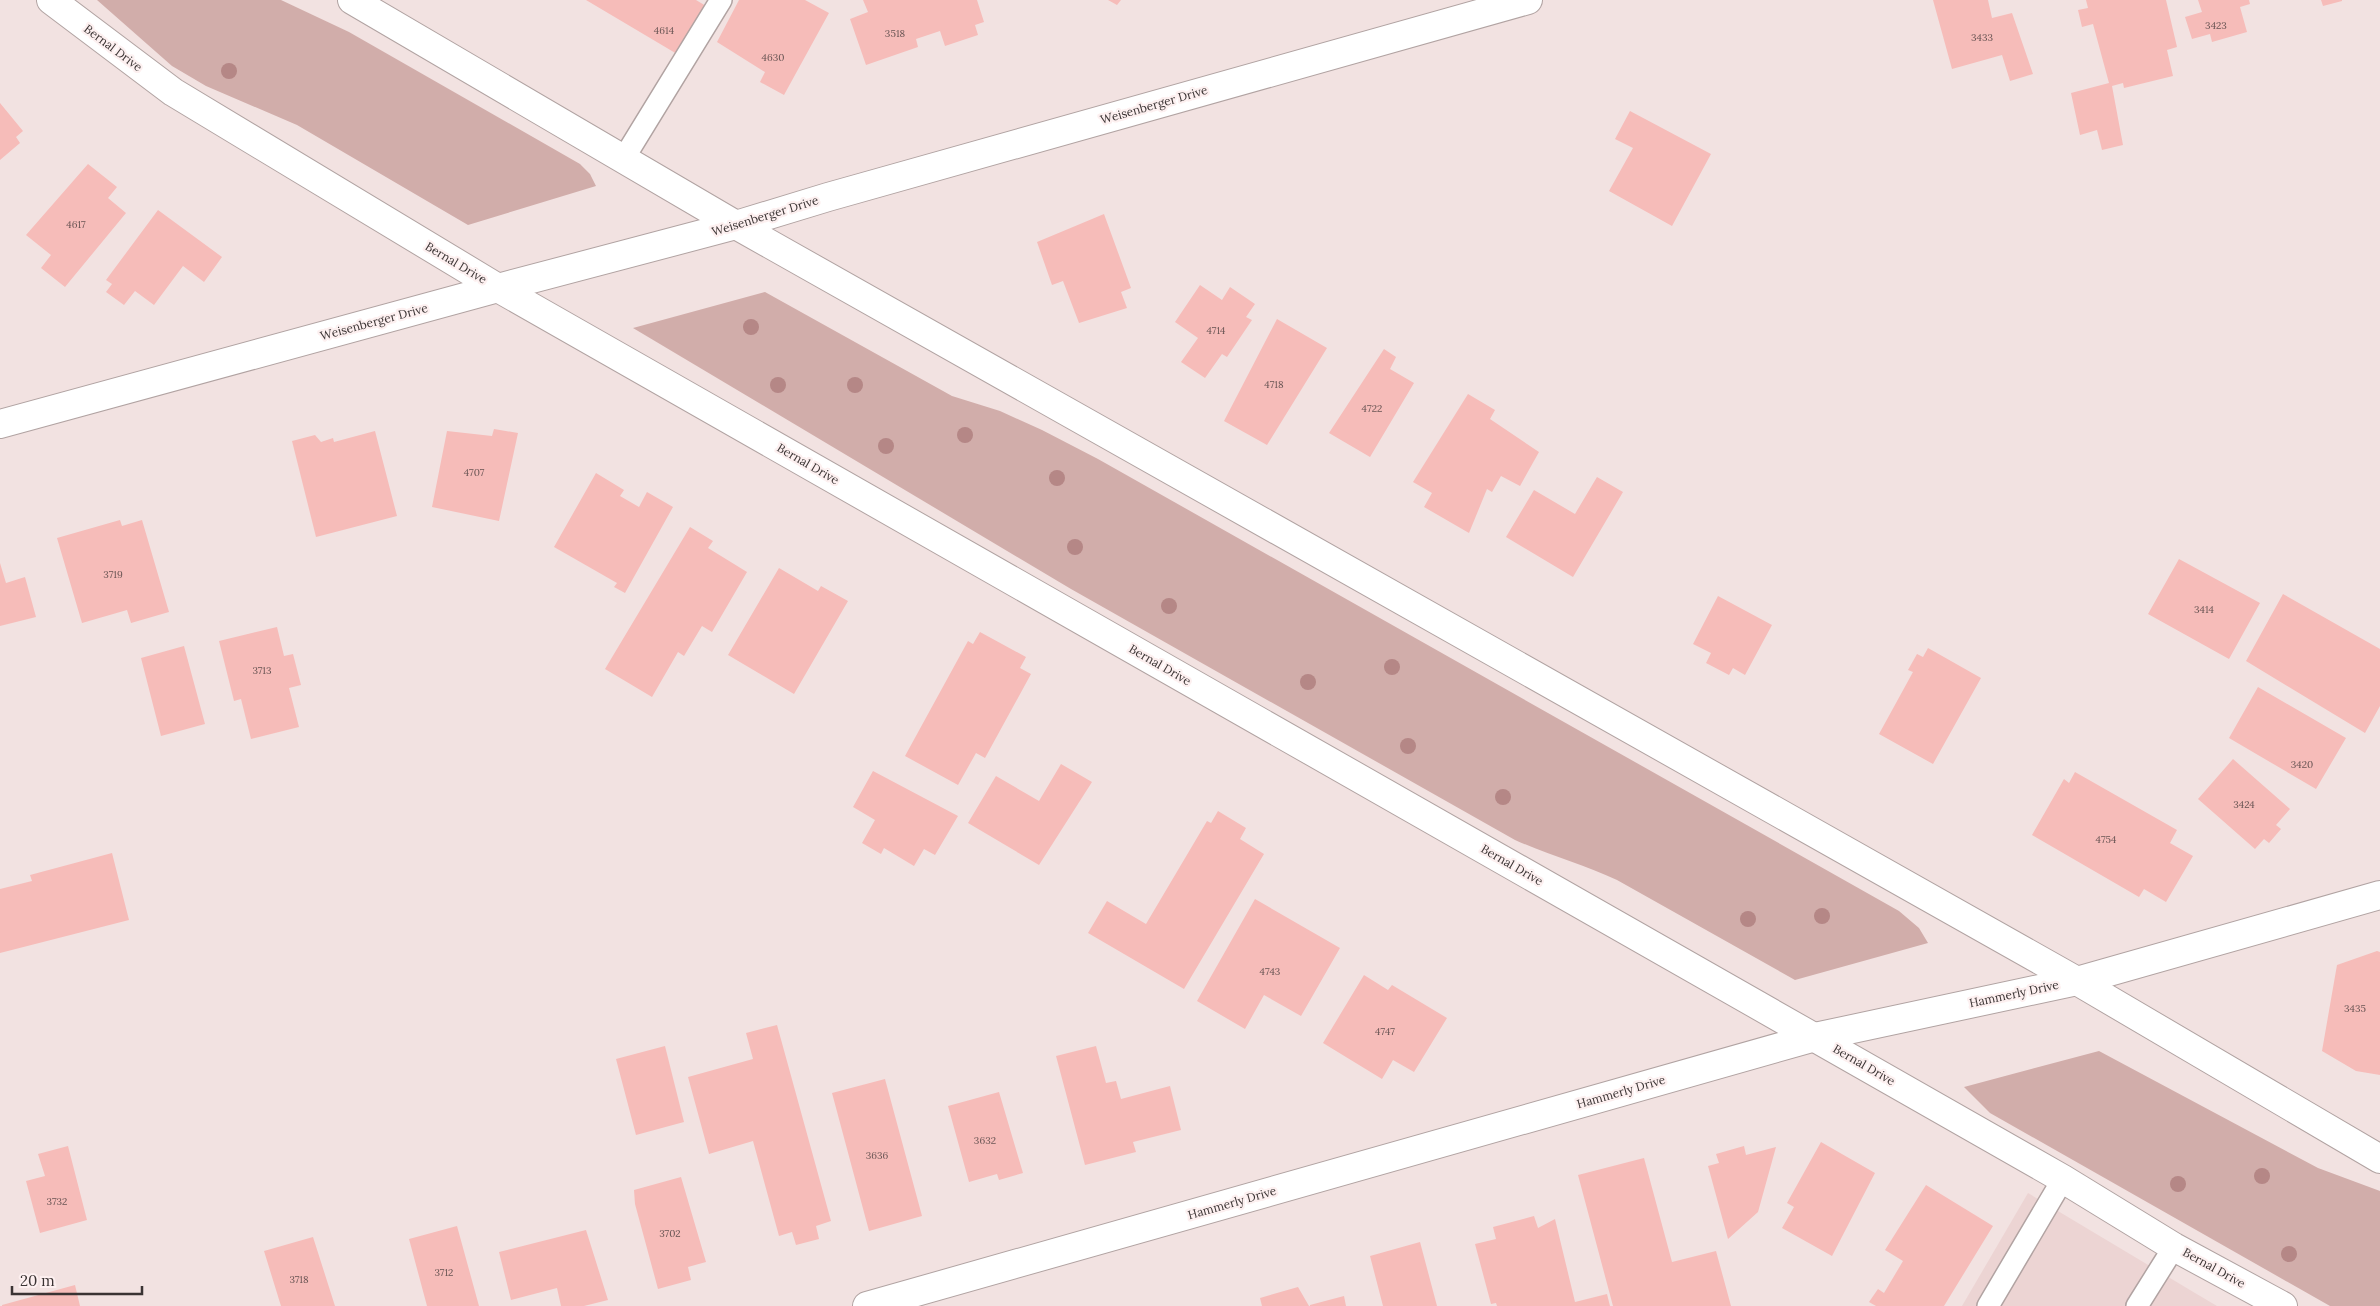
<svg xmlns="http://www.w3.org/2000/svg" width="2380" height="1306" font-family="Lora,serif">
  <style>
    .built { fill: #ecd4d3 }
    .green { fill: #d1adaa }
    .building { fill: #f6bcb9 }
    .lines { fill: none; stroke-linecap: round; stroke-linejoin: round }
    .service-casing { stroke: #b1a3a2; stroke-width: 24 }
    .minor-casing { stroke: #b1a3a2; stroke-width: 30 }
    .tertiary-casing { stroke: #b1a3a2; stroke-width: 30 }
    .service { stroke: #fff; stroke-width: 21 }
    .minor { stroke: #fff; stroke-width: 28 }
    .tertiary { stroke: #fff; stroke-width: 28 }
    .tree { fill: #b58786 }
    .labels { text-anchor: middle; stroke-width: 4.5; stroke-linejoin: round; paint-order: stroke }
    .number-label { font-size: 10px; fill: #695554 }
    .street-label { font-size: 12px; fill: #3a3333; stroke: #fdf0f0 }
  </style>
  <rect width="100%" height="100%" fill="#f2e2e1"/>
  <path class="built" d="M2028,1193L2195,1293L2217,1306H1962Z"/>
  <path class="green" d="M97,0H281L349,32L580,164L590,174L596,186L468,225L297,125L206,86L172,66Z
    M765,292L952,396L1000,411L1042,430L1098,459L1899,911L1919,928L1928,943L1795,980L1617,880C1584,865 1549,855 1515,840L1071,589L633,328Z
    M2099,1051L2318,1168L2380,1191V1306H2330L1990,1113L1964,1087Z"/>
  <path class="building" d="M586,0H696L706,6L677,54Z
    M739,0H805L829,13L784,95L760,82L765,72L717,42Z
    M863,0H977L984,22L975,25L978,35L945,46L940,31L916,39L918,47L866,65L850,19L868,12Z
    M1108,0H1121L1117,5Z
    M1933,0H1988L1992,18L2012,13L2033,74L2010,81L2002,55L1952,69Z
    M2086,0H2166L2177,47L2167,50L2173,76L2124,88L2123,83L2112,86L2123,145L2102,150L2097,130L2080,135L2071,93L2109,83L2093,24L2082,27L2078,10L2088,8Z
    M2198,0H2249L2250,4L2240,7L2247,32L2212,42L2210,34L2192,39L2185,17L2202,12Z
    M2321,0H2342V1L2323,6Z
    M0,103L23,131L16,137L20,143L0,160Z
    M1630,111L1711,154L1672,226L1609,191L1633,148L1615,139Z
    M88,164L117,187L108,198L126,213L65,287L41,268L51,255L26,235Z
    M158,210L222,257L204,282L183,266L154,305L135,291L124,305L106,292L112,284L106,280Z
    M1104,214L1131,288L1121,292L1127,308L1079,323L1063,281L1052,285L1037,242Z
    M1200,285L1222,300L1230,287L1255,304L1246,317L1252,320L1227,357L1222,354L1205,378L1181,362L1198,338L1175,322Z
    M1277,319L1327,348L1267,445L1224,421Z
    M1384,349L1396,357L1390,369L1414,383L1370,457L1329,433Z
    M1468,394L1495,410L1490,419L1539,452L1520,486L1501,476L1492,492L1487,489L1469,533L1424,507L1432,493L1413,482Z
    M494,429L518,433L499,521L432,507L447,431L492,436Z
    M375,431L397,516L316,537L292,441L315,435L321,442L333,438L334,442Z
    M596,473L624,490L620,496L639,507L647,492L673,507L625,593L614,587L617,583L554,547Z
    M1597,477L1623,492L1573,577L1506,537L1534,490L1575,514Z
    M120,520L122,526L142,520L169,612L131,623L127,610L82,623L57,538Z
    M690,527L713,541L708,548L747,572L712,632L702,626L684,656L678,652L652,697L605,669Z
    M2179,559L2260,603L2229,659L2148,614Z
    M0,563L6,583L25,577L36,617L0,626Z
    M779,568L818,591L821,586L848,601L794,694L728,655Z
    M2283,594L2380,649V706L2365,733L2246,661Z
    M1718,596L1772,625L1745,675L1733,668L1729,675L1706,663L1711,653L1693,644Z
    M277,627L284,656L293,654L301,685L289,688L299,727L251,739L241,699L234,701L219,641Z
    M980,632L1026,657L1020,668L1031,674L985,758L976,753L958,785L905,756L968,641L973,644Z
    M184,646L205,724L161,736L141,658Z
    M1928,648L1981,678L1933,764L1879,734L1913,672L1908,670L1917,654L1923,657Z
    M2258,687L2346,738L2316,789L2229,738Z
    M2233,759L2290,809L2276,825L2281,829L2269,843L2264,839L2255,849L2198,799Z
    M1061,764L1092,782L1039,865L968,823L996,776L1039,801Z
    M873,771L958,816L935,855L924,849L914,866L884,848L881,854L862,843L875,820L853,807Z
    M2075,772L2177,830L2170,843L2193,856L2166,902L2144,889L2139,897L2032,835L2064,779L2069,783Z
    M1218,811L1246,828L1240,839L1264,854L1184,989L1088,933L1107,901L1146,924L1207,821L1211,823Z
    M112,853L129,920L0,953V889L32,881L30,875Z
    M1255,899L1340,948L1301,1016L1264,995L1245,1029L1197,1001Z
    M2377,951L2380,952V1075L2356,1071L2322,1051L2337,965Z
    M1364,975L1388,990L1392,985L1447,1018L1414,1072L1393,1060L1382,1079L1323,1043Z
    M777,1025L831,1221L816,1226L819,1239L796,1245L792,1232L779,1236L753,1141L709,1154L688,1077L753,1059L746,1033Z
    M665,1046L684,1122L636,1135L616,1059Z
    M1096,1046L1106,1083L1116,1081L1121,1099L1170,1086L1181,1130L1133,1142L1136,1152L1085,1165L1056,1056Z
    M885,1079L922,1216L869,1231L832,1093Z
    M999,1092L1023,1173L999,1180L997,1174L969,1182L948,1106Z
    M1821,1142L1875,1173L1832,1256L1782,1228L1794,1207L1787,1203Z
    M68,1146L87,1220L40,1233L26,1181L45,1176L38,1154Z
    M1744,1146L1746,1155L1776,1147L1758,1212L1728,1239L1708,1166L1719,1163L1716,1154Z
    M1644,1158L1672,1262L1716,1251L1731,1306H1613L1578,1175Z
    M681,1177L706,1262L688,1267L691,1280L658,1289L635,1204L634,1190Z
    M1926,1185L1993,1226L1944,1306H1876L1869,1302L1878,1289L1884,1293L1903,1261L1885,1250Z
    M1534,1216L1538,1228L1555,1219L1575,1302L1607,1294L1610,1306H1497L1496,1303L1491,1304L1475,1244L1496,1239L1493,1227Z
    M457,1226L479,1306H427L409,1239Z
    M586,1230L608,1300L584,1306H561L557,1288L511,1300L499,1252Z
    M313,1237L335,1306H281L264,1251Z
    M1420,1242L1437,1306H1383L1370,1256Z
    M75,1285L80,1306H2V1305Z
    M1298,1287L1309,1306H1262L1260,1298Z
    M1344,1296L1346,1306H1310V1305Z"/>
  <g class="lines">
    <defs>
      <path id="service" d="M624,158L721,0
        M1988,1306L2063,1179
        M2137,1306L2174,1247"/>
      <path id="minor" d="M0,424L498,288L736,225L828,197L1528,0
        M867,1306L1815,1037L2077,981L2380,895"/>
      <path id="tertiary" d="M51,0L173,92L498,288L2063,1179L2174,1247L2283,1306
        M352,0L736,225L2077,981L2380,1159"/>
    </defs>
    <use href="#service" class="service-casing"/>
    <use href="#minor" class="minor-casing"/>
    <use href="#tertiary" class="tertiary-casing"/>
    <use href="#service" class="service"/>
    <use href="#minor" class="minor"/>
    <use href="#tertiary" class="tertiary"/>
  </g>
  <g class="tree">
    <circle cx="229" cy="71" r="8"/>
    <circle cx="751" cy="327" r="8"/>
    <circle cx="778" cy="385" r="8"/>
    <circle cx="855" cy="385" r="8"/>
    <circle cx="965" cy="435" r="8"/>
    <circle cx="886" cy="446" r="8"/>
    <circle cx="1057" cy="478" r="8"/>
    <circle cx="1075" cy="547" r="8"/>
    <circle cx="1169" cy="606" r="8"/>
    <circle cx="1392" cy="667" r="8"/>
    <circle cx="1308" cy="682" r="8"/>
    <circle cx="1408" cy="746" r="8"/>
    <circle cx="1503" cy="797" r="8"/>
    <circle cx="1822" cy="916" r="8"/>
    <circle cx="1748" cy="919" r="8"/>
    <circle cx="2262" cy="1176" r="8"/>
    <circle cx="2178" cy="1184" r="8"/>
    <circle cx="2289" cy="1254" r="8"/>
  </g>
  <g class="labels">
    <g class="number-label">
      <text x="2216" y="29">3423</text>
      <text x="664" y="34">4614</text>
      <text x="895" y="37">3518</text>
      <text x="1982" y="41">3433</text>
      <text x="773" y="61">4630</text>
      <text x="76" y="228">4617</text>
      <text x="1216" y="334">4714</text>
      <text x="1274" y="388">4718</text>
      <text x="1372" y="412">4722</text>
      <text x="474" y="476">4707</text>
      <text x="113" y="578">3719</text>
      <text x="2204" y="613">3414</text>
      <text x="262" y="674">3713</text>
      <text x="2302" y="768">3420</text>
      <text x="2244" y="808">3424</text>
      <text x="2106" y="843">4754</text>
      <text x="1270" y="975">4743</text>
      <text x="2355" y="1012">3435</text>
      <text x="1385" y="1035">4747</text>
      <text x="985" y="1144">3632</text>
      <text x="877" y="1159">3636</text>
      <text x="57" y="1205">3732</text>
      <text x="670" y="1237">3702</text>
      <text x="444" y="1276">3712</text>
      <text x="299" y="1283">3718</text>
    </g>
    <g class="street-label">
      <text transform="translate(113 48) rotate(37)" y="4">Bernal Drive</text>
      <text transform="translate(1154 105) rotate(-16)" y="4">Weisenberger Drive</text>
      <text transform="translate(765 216) rotate(-17)" y="4">Weisenberger Drive</text>
      <text transform="translate(456 263) rotate(31)" y="4">Bernal Drive</text>
      <text transform="translate(374 322) rotate(-15)" y="4">Weisenberger Drive</text>
      <text transform="translate(808 464) rotate(30)" y="4">Bernal Drive</text>
      <text transform="translate(1160 665) rotate(30)" y="4">Bernal Drive</text>
      <text transform="translate(1512 865) rotate(30)" y="4">Bernal Drive</text>
      <text transform="translate(2014 994) rotate(-12)" y="4">Hammerly Drive</text>
      <text transform="translate(1864 1065) rotate(30)" y="4">Bernal Drive</text>
      <text transform="translate(1621 1092) rotate(-16)" y="4">Hammerly Drive</text>
      <text transform="translate(1232 1203) rotate(-16)" y="4">Hammerly Drive</text>
      <text transform="translate(2214 1268) rotate(29)" y="4">Bernal Drive</text>
    </g>
  </g>
  <path d="M12 1286v8h130v-8" fill="none" stroke="#3a3333" stroke-width="2.5"/>
  <text x="20" y="1286" font-size="15" fill="#3a3333" stroke="#fdf0f0" stroke-width="4" paint-order="stroke">20 m</text>
</svg>
